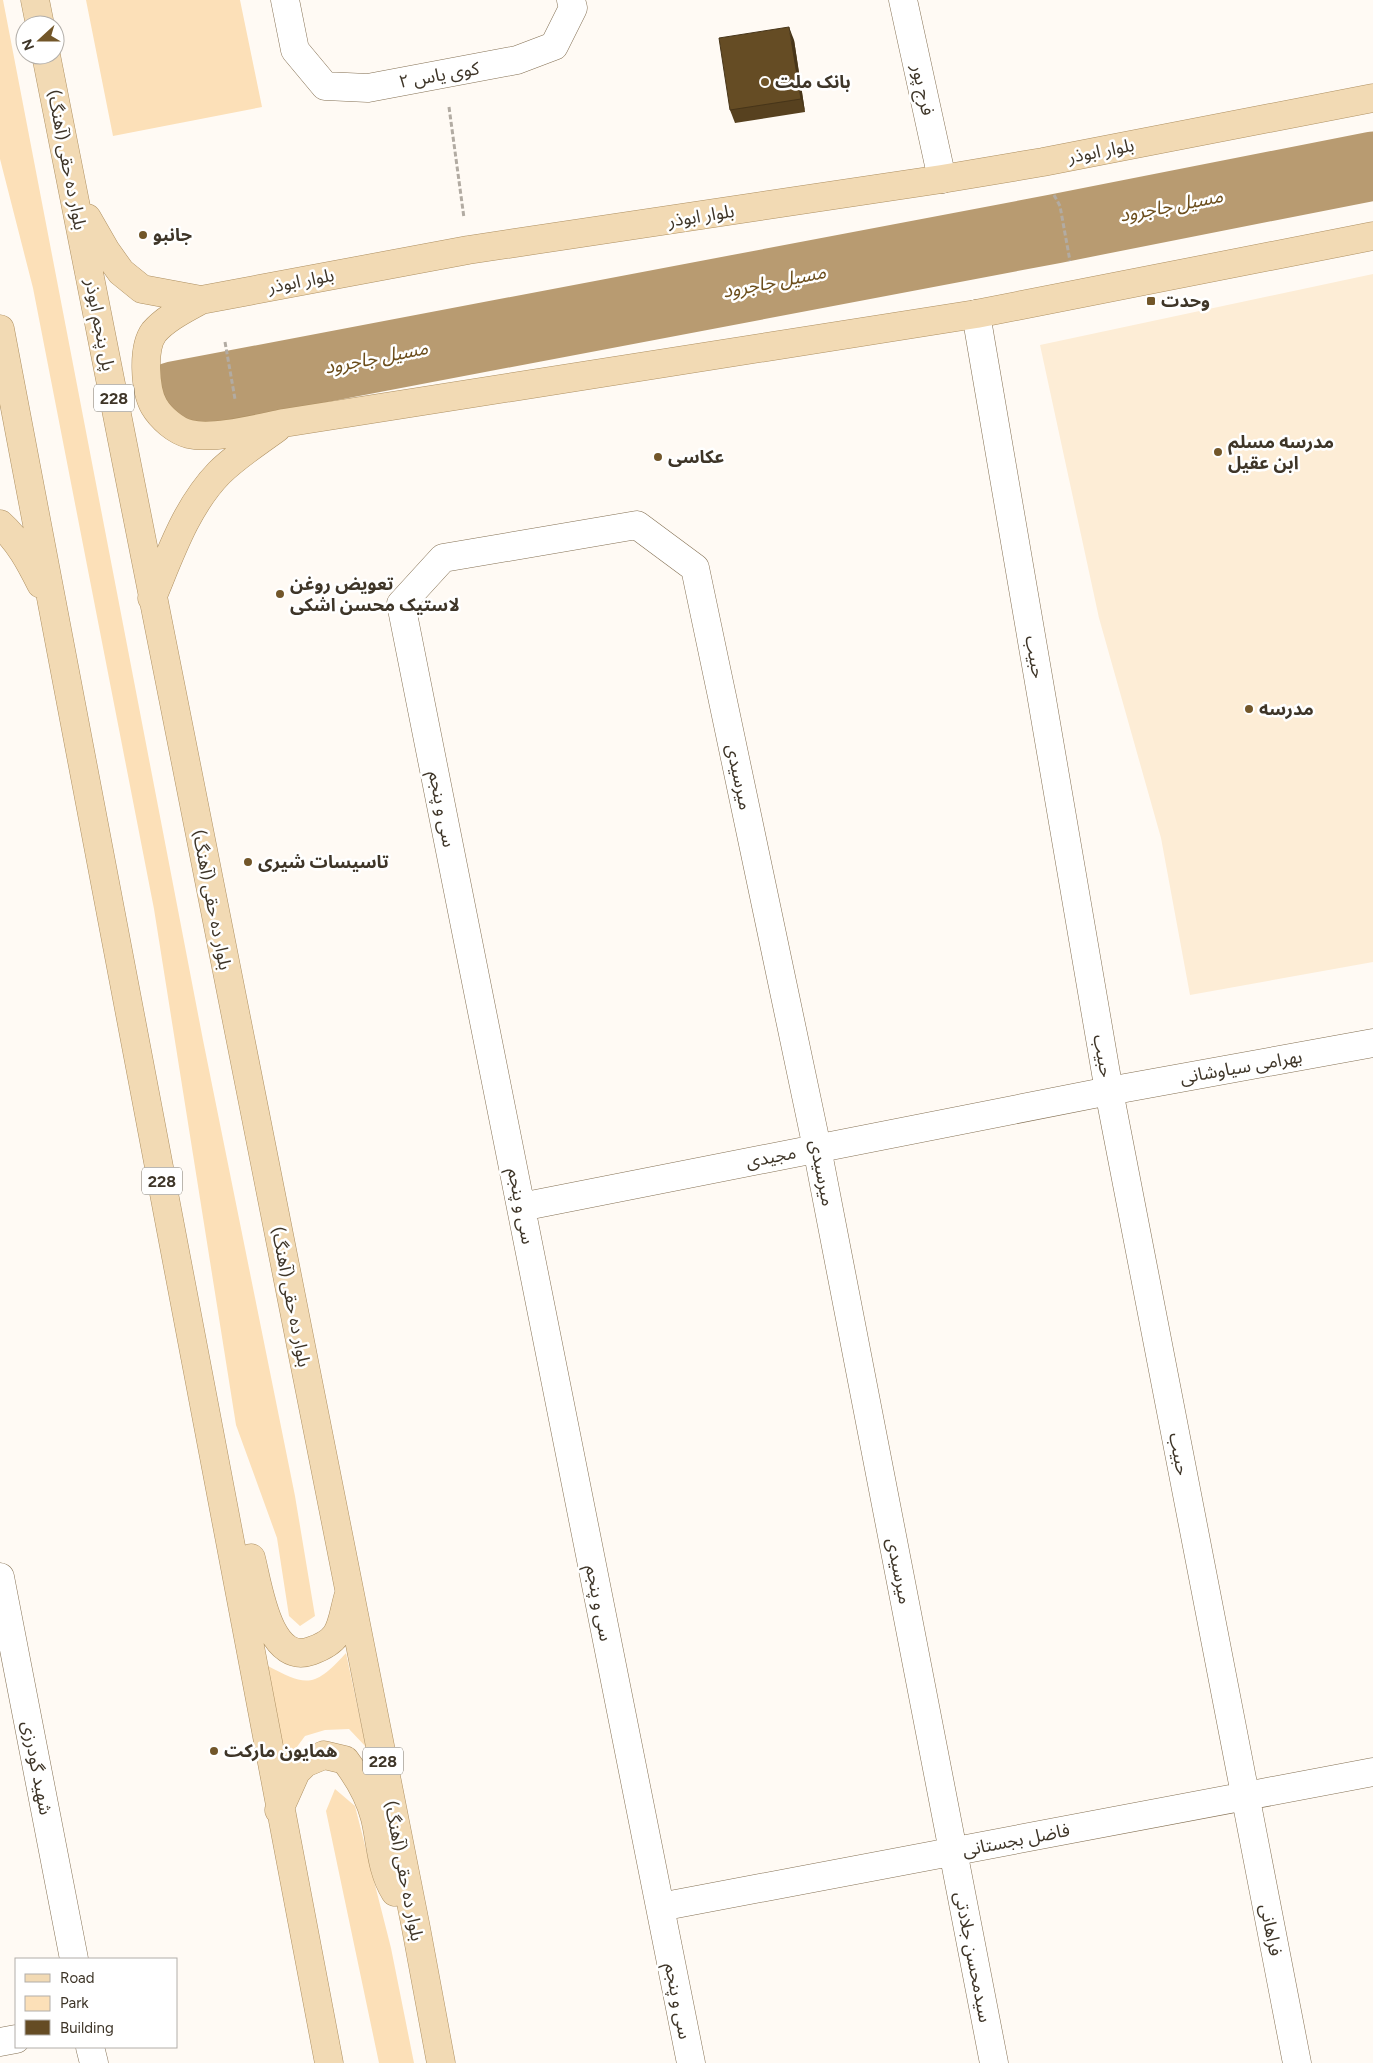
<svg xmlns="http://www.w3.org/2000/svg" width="1373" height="2063" font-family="Figtree,'Noto Sans Arabic',sans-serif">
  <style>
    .built { fill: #fdedd6 }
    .green { fill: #fce0b8 }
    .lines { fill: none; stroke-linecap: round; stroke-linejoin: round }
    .river { stroke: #b89b71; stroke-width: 69 }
    .minor-casing { stroke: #847053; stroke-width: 29 }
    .major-casing { stroke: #ae9062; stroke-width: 29 }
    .path { stroke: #b2aba2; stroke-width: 3; stroke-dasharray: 5 2.5; stroke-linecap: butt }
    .minor { stroke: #fff; stroke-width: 28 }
    .major { stroke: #f2dab4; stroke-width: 28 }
    .wall { fill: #57411f }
    .shaded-wall { fill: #473519 }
    .building { fill: #654c24; stroke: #473519 }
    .poi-dot { fill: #725629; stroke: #fff; stroke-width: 2 }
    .labels { text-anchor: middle; stroke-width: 5; stroke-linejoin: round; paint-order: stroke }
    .shield { fill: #fff; stroke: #787268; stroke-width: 1 }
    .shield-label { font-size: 16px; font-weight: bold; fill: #3e3528 }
    .street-label { font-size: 18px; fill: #3e3528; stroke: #fff }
    .poi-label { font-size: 18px; font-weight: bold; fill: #3e3528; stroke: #fff; text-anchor: start }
    .water-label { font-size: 19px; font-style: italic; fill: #6b4d1b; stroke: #fff }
  </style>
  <rect width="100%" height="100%" fill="#fffaf4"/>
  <path class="built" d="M1373,274V962L1190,995L1161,838L1099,618L1040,345Z"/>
  <path class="green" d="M0,0H3L203,1040L295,1496L315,1616L300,1626L289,1616L277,1538L236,1425L154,909L33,288L0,159Z
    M86,0H240L262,107L113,136Z
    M346,1653L366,1747L349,1729L325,1730L305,1736L285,1763L266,1665C307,1687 314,1688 346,1653Z
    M335,1789L355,1806L391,1948L414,2063H379L326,1811Z"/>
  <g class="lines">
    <path class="river" d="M174,396L1054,229L1373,166"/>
    <defs>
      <path id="minor" d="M285,0L295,50L325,86L368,88L517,60L554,46L573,8L571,0
        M903,0L942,179
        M976,314L1109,1091L1297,2063
        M521,1207L1109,1091L1373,1043
        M0,1577L74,1959
        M660,1907L1373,1772
        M0,2042L16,2039
        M90,2047L94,2063
        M691,2063L401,604L443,558L637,525L695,568L817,1148L994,2063"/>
      <path id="major" d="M35,0L40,25
        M46,55L416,1928L441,2063
        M87,218L106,251L121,272L142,289L201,300L468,250L942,179L1043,162L1373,98
        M201,300C185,309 166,318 154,332C142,348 145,390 154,406C161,418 176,431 189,434C214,440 259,428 284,423L976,314L1373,236
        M0,329L329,2063
        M0,524C19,541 30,562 41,584
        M152,598C170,555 186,507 219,473C236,456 258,442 277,428
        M251,1558C258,1584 268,1666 311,1651C343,1640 340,1626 348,1597
        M279,1810L296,1772L305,1763L324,1755L345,1760C359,1778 369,1795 375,1818C381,1843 381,1870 395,1892"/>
    </defs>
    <use href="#minor" class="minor-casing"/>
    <use href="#major" class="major-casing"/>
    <path class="path" d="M449,107L464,218
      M1054,195L1060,206L1070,261
      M225,342L235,399"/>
    <use href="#minor" class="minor"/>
    <use href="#major" class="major"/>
  </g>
  <path class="wall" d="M794,40L805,112L735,123L730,110Z"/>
  <path class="shaded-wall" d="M789,27L794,40L805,112L801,99Z"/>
  <path class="building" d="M789,27L801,99L730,110L719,38Z"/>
  <g class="poi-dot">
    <circle cx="765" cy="82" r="5"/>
    <circle cx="143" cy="235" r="5"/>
    <rect x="1146" y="296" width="10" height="10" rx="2.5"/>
    <circle cx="1218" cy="452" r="5"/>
    <circle cx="658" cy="457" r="5"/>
    <circle cx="280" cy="594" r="5"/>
    <circle cx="1249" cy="709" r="5"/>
    <circle cx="248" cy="862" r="5"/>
    <circle cx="214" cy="1751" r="5"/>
  </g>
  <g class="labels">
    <g class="shield">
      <rect x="94" y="384.5" width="40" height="27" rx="4"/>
      <rect x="142" y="1167.5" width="40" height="27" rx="4"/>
      <rect x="363" y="1747.5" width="40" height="27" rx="4"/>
    </g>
    <g class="shield-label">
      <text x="114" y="404">228</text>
      <text x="162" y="1187">228</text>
      <text x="383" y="1767">228</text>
    </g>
    <g class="street-label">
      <text transform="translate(439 75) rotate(-10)" y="6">کوی یاس ۲</text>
      <text transform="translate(923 90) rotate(78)" y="6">فرج پور</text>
      <text transform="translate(1101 151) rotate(-11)" y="6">بلوار ابوذر</text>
      <text transform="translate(67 160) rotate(79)" y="6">بلوار ده حقی (آهنگ)</text>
      <text transform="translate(701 216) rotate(-9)" y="6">بلوار ابوذر</text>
      <text transform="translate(301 281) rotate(-11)" y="6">بلوار ابوذر</text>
      <text transform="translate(100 325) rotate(79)" y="6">پل پنجم ابوذر</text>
      <text transform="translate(1035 657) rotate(80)" y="6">حبیب</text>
      <text transform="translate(739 777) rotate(78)" y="6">میرسیدی</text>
      <text transform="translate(442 809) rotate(79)" y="6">سی و پنجم</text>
      <text transform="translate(212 900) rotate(79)" y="6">بلوار ده حقی (آهنگ)</text>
      <text transform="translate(1103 1056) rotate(80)" y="6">حبیب</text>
      <text transform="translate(1241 1067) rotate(-10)" y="6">بهرامی سیاوشانی</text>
      <text transform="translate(771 1157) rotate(-11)" y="6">مجیدی</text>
      <text transform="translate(822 1173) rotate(79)" y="6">میرسیدی</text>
      <text transform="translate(521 1206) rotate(79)" y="6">سی و پنجم</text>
      <text transform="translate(291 1297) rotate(79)" y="6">بلوار ده حقی (آهنگ)</text>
      <text transform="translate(1179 1454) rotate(79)" y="6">حبیب</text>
      <text transform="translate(899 1571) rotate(79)" y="6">میرسیدی</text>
      <text transform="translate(599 1603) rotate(79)" y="6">سی و پنجم</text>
      <text transform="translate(37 1768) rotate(79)" y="6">شهید گودرزی</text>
      <text transform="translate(1016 1840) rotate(-11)" y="6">فاضل بجستانی</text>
      <text transform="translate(404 1871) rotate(79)" y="6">بلوار ده حقی (آهنگ)</text>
      <text transform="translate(1271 1930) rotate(79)" y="6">فراهانی</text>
      <text transform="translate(973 1957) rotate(79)" y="6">سیدمحسن جلادتی</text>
      <text transform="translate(678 2001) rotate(79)" y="6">سی و پنجم</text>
    </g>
    <g class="poi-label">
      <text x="775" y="88">بانک ملت</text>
      <text x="153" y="241">جانبو</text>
      <text x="1161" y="307">وحدت</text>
      <text x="1228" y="448">مدرسه مسلم<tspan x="1228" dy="21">ابن عقیل</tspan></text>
      <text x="668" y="463">عکاسى</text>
      <text x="290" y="590">تعویض روغن<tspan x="290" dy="21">لاستیک محسن اشکی</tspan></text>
      <text x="1259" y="715">مدرسه</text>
      <text x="258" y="868">تاسیسات شیری</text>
      <text x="224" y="1757">همایون مارکت</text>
    </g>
    <g class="water-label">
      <text transform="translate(1171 205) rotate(-11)" y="7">مسیل جاجرود</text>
      <text transform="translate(774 281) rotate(-11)" y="7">مسیل جاجرود</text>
      <text transform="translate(376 357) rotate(-11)" y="7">مسیل جاجرود</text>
    </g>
  </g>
  <rect x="15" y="1958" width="162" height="90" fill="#ffffff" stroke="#b2aea9"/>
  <rect x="25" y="1974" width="25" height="8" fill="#f2dab4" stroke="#b2aea9"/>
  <text x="60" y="1983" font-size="15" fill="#3e3528">Road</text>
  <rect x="25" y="1996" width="25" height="15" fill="#fce0b8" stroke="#b2aea9"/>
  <text x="60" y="2008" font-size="15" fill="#3e3528">Park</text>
  <rect x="25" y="2020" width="25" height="15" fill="#654c24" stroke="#b2aea9"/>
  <text x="60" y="2033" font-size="15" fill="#3e3528">Building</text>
  <g transform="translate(40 40) rotate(249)"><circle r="24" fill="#ffffff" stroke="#b2aea9"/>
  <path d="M0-4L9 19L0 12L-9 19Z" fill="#725629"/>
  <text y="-8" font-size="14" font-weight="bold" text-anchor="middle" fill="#3e3528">N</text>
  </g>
</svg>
